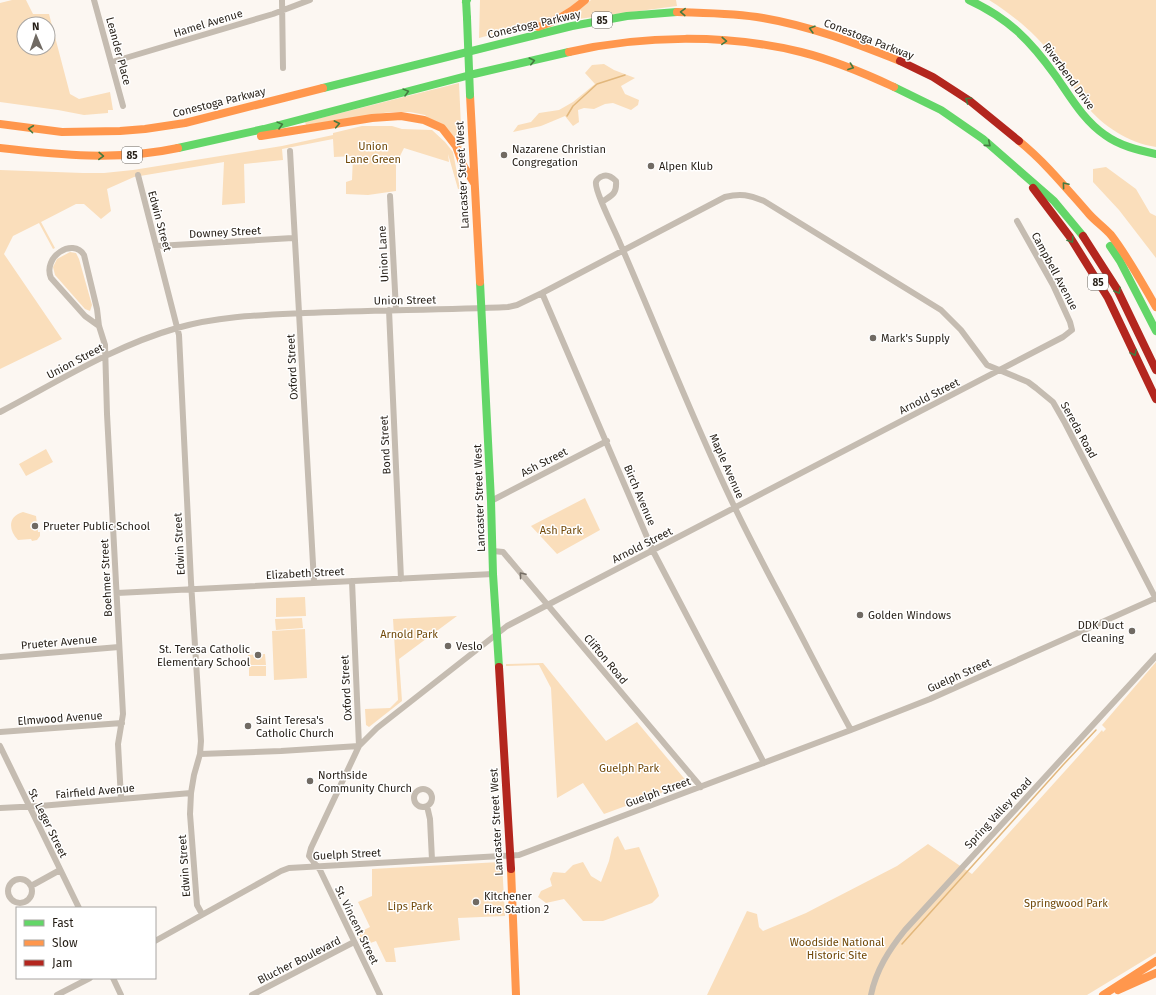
<svg xmlns="http://www.w3.org/2000/svg" width="1156" height="995" font-family="'Fira Sans',sans-serif">
  <style>
    .green { fill: #fadebb; fill-rule: evenodd }
    .lines { fill: none; stroke-linecap: round; stroke-linejoin: round }
    .stream { stroke: #e2b77c; stroke-width: 1.5 }
    .street { stroke: #c5bcb1; stroke-width: 6 }
    .fast { stroke: #63d668; stroke-width: 8 }
    .slow { stroke: #ff974d; stroke-width: 8 }
    .jam { stroke: #b3261e; stroke-width: 8 }
    .fast-bridge { stroke: #63d668; stroke-width: 8 }
    .oneway { stroke: #447a3f }
    .oneway2 { stroke: #756d64 }
    .poi-dot { fill: #706a63; stroke: #fff; stroke-width: 1.5 }
    .labels { text-anchor: middle; stroke-width: 3; stroke-linejoin: round; paint-order: stroke }
    .shield { fill: #fff; stroke: #66625c; stroke-width: 1 }
    .shield-label { font-size: 10px; font-weight: bold; fill: #251e16 }
    .street-label { font-size: 11px; fill: #251e16; stroke: #fff }
    .park-label { font-size: 11px; fill: #714909; stroke: #fff }
    .poi-label { font-size: 11px; fill: #251e16; stroke: #fff; text-anchor: start }
  </style>
  <rect width="100%" height="100%" fill="#fcf7f2"/>
  <path class="green" d="M12,0H26L33,14H49L70,94L79,99L110,92L113,110H108V113L84,115L58,110L0,102V3ZM24,24H48V48H24Z
    M480,0H580L577,3L550,19L479,38Z
    M591,0H676L677,6L571,20V16Z
    M989,0H1156V147C1129,143 1102,126 1085,104C1074,90 1066,73 1055,58C1035,34 1016,17 989,0Z
    M604,64L614,70L635,78L621,86L625,94L639,100L638,105L631,110L613,103L605,104L594,109L584,108L578,110L579,122L573,126L565,116L541,126L513,132L518,125L531,122L539,113L559,110L573,102L595,84L585,73L592,65Z
    M459,83L462,148L425,115L410,112H390L306,125L305,122Z
    M362,126H392L402,129L432,130L445,142L453,152L460,189H458L448,154L449,162L404,148L396,164V191L368,195L346,194V182L352,180L353,156L334,157L333,139L282,149L283,160L244,164L245,203L222,205L224,162L134,177L107,189L111,211L101,219L84,204H76L41,222L55,248L53,249L39,223L13,236L4,254L62,339L0,369V170L83,173H104L133,170L282,146L333,135V133Z
    M1106,167L1136,189L1150,213L1156,216V258L1119,210L1093,182V169Z
    M70,252L76,253L79,259L92,305L90,311L85,309L55,275L53,267L57,259Z
    M46,449L53,462L26,476L19,464Z
    M585,498L600,530L557,554L531,526Z
    M23,512L36,516L38,532H40V536L37,540L32,541L31,539L18,540C8,530 8,516 23,512Z
    M305,597L306,616L276,617V598Z
    M457,616L399,659L402,701L369,727L366,725L365,709L390,708L398,700L393,619Z
    M302,618L303,628L276,630L275,619Z
    M305,629L307,678L274,680L272,631Z
    M265,654L266,665H249L248,655Z
    M1156,662V953L1087,995H707L747,911L757,914L759,927L763,931L806,913L897,866L928,844L972,874L1102,730L1103,732L1106,729L1102,725Z
    M543,663L606,741L637,722L688,783L604,814L583,783L557,798L551,688L539,665L506,666V664Z
    M249,666H266V676H249Z
    M618,836L625,850L639,847L657,889L659,896L652,903L603,921H583L564,899L546,903L538,897L541,891L552,886L550,879L553,872L565,873L573,865L583,862L591,876L601,882L609,861L614,839Z
    M500,862L502,863L505,916L458,918L460,940L394,948L396,962H386L376,941L362,946L356,934L370,927L358,902L372,896V869Z"/>
  <g class="lines">
    <path class="stream" d="M567,116L573,106L597,84L625,75
      M902,944L1063,765L1096,730"/>
    <path class="street" d="M94,0L123,106
      M282,0L283,68
      M112,62L273,14L310,0
      M290,151L314,582
      M138,175L179,335L191,582L201,741L200,754L194,775L191,793L190,814L197,905L202,914
      M390,196L396,310
      M602,202C612,195 617,194 616,181C612,177 608,174 603,176C600,177 597,179 596,182C594,190 615,231 619,241C658,330 693,421 735,508C758,556 784,602 808,649C822,676 836,703 851,730
      M157,246L293,238
      M542,293L653,551L764,763
      M389,310L401,579
      M99,326L85,316L51,278C42,257 73,237 84,255L97,309L99,326L105,345L107,414L123,714L118,744L121,799
      M0,412C57,382 114,346 177,328C219,316 262,315 305,313C373,310 440,310 508,307L517,305L542,293L725,197C741,193 749,195 764,201L941,310L961,330L987,365L1028,382L1036,388L1053,402L1065,423L1156,599
      M491,501L607,441
      M493,551L503,552L701,787
      M117,593L493,574
      M0,657L119,647
      M0,732L122,723
      M0,746L79,908
      M200,754L281,751L359,746L352,581
      M414 798a9 9 0 1 1 18 0a9 9 0 1 1-18 0Z
      M427,806L430,819L432,860
      M0,808L40,806L191,793
      M8 891a12 12 0 1 1 24 0a12 12 0 1 1-24 0Z
      M31,886L60,870
      M155,941L281,871L289,868L519,855L851,730L930,699L1156,598
      M113,978L121,995
      M57,995L90,978
      M252,995L354,942
      M380,995L320,870L309,856L311,848L359,746L377,728L507,626L1063,337L1072,330L1070,322L1053,285L1017,221
      M871,995C876,970 889,950 905,930L1156,656"/>
    <path class="fast" d="M466,0L467,18
      M969,0C1008,18 1030,40 1055,75C1070,96 1083,120 1105,135C1120,146 1138,150 1156,154
      M466,2L467,0
      M894,87L941,110L983,139L1054,201L1083,236
      M323,88L572,26L627,16L677,12
      M178,148L264,129L474,74L569,52
      M1110,246L1120,261L1156,331
      M480,282L491,501L493,574L499,667"/>
    <path class="slow" d="M677,12C705,13 735,13 763,18C810,26 855,43 900,61
      M538,27C556,21 571,13 585,0
      M569,52C642,35 728,34 801,52C833,60 864,73 894,87
      M470,95L480,282
      M0,124L62,132L120,131L145,129L185,123L323,88
      M261,136L372,118L401,116L424,120L442,128L456,146L463,165L474,183
      M1019,141C1046,163 1066,188 1089,214C1095,221 1104,227 1111,235C1128,257 1142,283 1156,307
      M0,148C60,155 118,161 178,148
      M511,869L516,995
      M1118,990L1156,973
      M1103,995L1156,961"/>
    <path class="jam" d="M900,61L933,77L970,101L1019,141
      M1033,188L1070,237L1108,298L1156,399
      M1083,236L1117,289L1156,370
      M499,667L511,869"/>
    <path class="fast-bridge" d="M467,18L470,95"/>
  </g>
  <defs><path id="oneway-chevron" d="M-2-3.5L2.5 0L-2 3.5" fill="none" stroke-width="1.6" stroke-linecap="round" stroke-linejoin="round"/></defs>
  <g class="oneway">
    <use href="#oneway-chevron" transform="translate(683 12) rotate(-178)"/>
    <use href="#oneway-chevron" transform="translate(812 29) rotate(-164)"/>
    <use href="#oneway-chevron" transform="translate(724 41) rotate(3)"/>
    <use href="#oneway-chevron" transform="translate(532 61) rotate(-13)"/>
    <use href="#oneway-chevron" transform="translate(851 67) rotate(20)"/>
    <use href="#oneway-chevron" transform="translate(406 92) rotate(-15)"/>
    <use href="#oneway-chevron" transform="translate(968 100) rotate(-145)"/>
    <use href="#oneway-chevron" transform="translate(337 124) rotate(-11)"/>
    <use href="#oneway-chevron" transform="translate(280 125) rotate(-15)"/>
    <use href="#oneway-chevron" transform="translate(31 129) rotate(-173)"/>
    <use href="#oneway-chevron" transform="translate(988 144) rotate(40)"/>
    <use href="#oneway-chevron" transform="translate(101 156) rotate(2)"/>
    <use href="#oneway-chevron" transform="translate(1065 185) rotate(-130)"/>
    <use href="#oneway-chevron" transform="translate(1071 240) rotate(57)"/>
    <use href="#oneway-chevron" transform="translate(1118 291) rotate(61)"/>
    <use href="#oneway-chevron" transform="translate(1134 353) rotate(64)"/>
  </g>
  <use class="oneway2" href="#oneway-chevron" transform="translate(522 575) rotate(-130)"/>
  <g class="poi-dot">
    <circle cx="504" cy="155" r="4"/>
    <circle cx="651" cy="166" r="4"/>
    <circle cx="873" cy="338" r="4"/>
    <circle cx="35" cy="526" r="4"/>
    <circle cx="860" cy="615" r="4"/>
    <circle cx="1132" cy="631" r="4"/>
    <circle cx="448" cy="646" r="4"/>
    <circle cx="258" cy="655" r="4"/>
    <circle cx="248" cy="726" r="4"/>
    <circle cx="310" cy="781" r="4"/>
    <circle cx="476" cy="902" r="4"/>
  </g>
  <g class="labels">
    <g class="shield">
      <rect x="592" y="12" width="20" height="16" rx="3"/>
      <rect x="122" y="147" width="20" height="16" rx="3"/>
      <rect x="1088" y="274" width="20" height="16" rx="3"/>
    </g>
    <g class="shield-label">
      <text x="602" y="24">85</text>
      <text x="132" y="159">85</text>
      <text x="1098" y="286">85</text>
    </g>
    <g class="street-label">
      <text transform="translate(208 23) rotate(-17)" y="4">Hamel Avenue</text>
      <text transform="translate(534 24) rotate(-13)" y="4">Conestoga Parkway</text>
      <text transform="translate(869 39) rotate(21)" y="4">Conestoga Parkway</text>
      <text transform="translate(119 51) rotate(75)" y="4">Leander Place</text>
      <text transform="translate(1069 76) rotate(54)" y="4">Riverbend Drive</text>
      <text transform="translate(219 102) rotate(-14)" y="4">Conestoga Parkway</text>
      <text transform="translate(462 175) rotate(-93)" y="4">Lancaster Street West</text>
      <text transform="translate(160 221) rotate(75)" y="4">Edwin Street</text>
      <text transform="translate(225 232) rotate(-3)" y="4">Downey Street</text>
      <text transform="translate(383 254) rotate(-93)" y="4">Union Lane</text>
      <text transform="translate(1055 271) rotate(62)" y="4">Campbell Avenue</text>
      <text transform="translate(405 300) rotate(-1)" y="4">Union Street</text>
      <text transform="translate(75 361) rotate(-28)" y="4">Union Street</text>
      <text transform="translate(292 367) rotate(-93)" y="4">Oxford Street</text>
      <text transform="translate(929 396) rotate(-27)" y="4">Arnold Street</text>
      <text transform="translate(1079 430) rotate(61)" y="4">Sereda Road</text>
      <text transform="translate(385 445) rotate(-93)" y="4">Bond Street</text>
      <text transform="translate(544 462) rotate(-27)" y="4">Ash Street</text>
      <text transform="translate(727 466) rotate(66)" y="4">Maple Avenue</text>
      <text transform="translate(640 495) rotate(67)" y="4">Birch Avenue</text>
      <text transform="translate(479 498) rotate(-92)" y="4">Lancaster Street West</text>
      <text transform="translate(179 544) rotate(-93)" y="4">Edwin Street</text>
      <text transform="translate(642 545) rotate(-27)" y="4">Arnold Street</text>
      <text transform="translate(305 573) rotate(-3)" y="4">Elizabeth Street</text>
      <text transform="translate(106 578) rotate(-93)" y="4">Boehmer Street</text>
      <text transform="translate(59 642) rotate(-5)" y="4">Prueter Avenue</text>
      <text transform="translate(606 659) rotate(50)" y="4">Clifton Road</text>
      <text transform="translate(959 675) rotate(-24)" y="4">Guelph Street</text>
      <text transform="translate(346 688) rotate(-93)" y="4">Oxford Street</text>
      <text transform="translate(60 718) rotate(-4)" y="4">Elmwood Avenue</text>
      <text transform="translate(95 791) rotate(-5)" y="4">Fairfield Avenue</text>
      <text transform="translate(658 792) rotate(-20)" y="4">Guelph Street</text>
      <text transform="translate(998 813) rotate(-47)" y="4">Spring Valley Road</text>
      <text transform="translate(496 822) rotate(-93)" y="4">Lancaster Street West</text>
      <text transform="translate(48 823) rotate(64)" y="4">St. Leger Street</text>
      <text transform="translate(347 854) rotate(-3)" y="4">Guelph Street</text>
      <text transform="translate(184 866) rotate(-94)" y="4">Edwin Street</text>
      <text transform="translate(357 925) rotate(64)" y="4">St. Vincent Street</text>
      <text transform="translate(299 960) rotate(-27)" y="4">Blucher Boulevard</text>
    </g>
    <g class="park-label">
      <text x="373" y="150">Union<tspan x="373" dy="13">Lane Green</tspan></text>
      <text x="561" y="534">Ash Park</text>
      <text x="409" y="638">Arnold Park</text>
      <text x="629" y="772">Guelph Park</text>
      <text x="1066" y="907">Springwood Park</text>
      <text x="410" y="910">Lips Park</text>
      <text x="837" y="946">Woodside National<tspan x="837" dy="13">Historic Site</tspan></text>
    </g>
    <g class="poi-label">
      <text x="512" y="153">Nazarene Christian<tspan x="512" dy="13">Congregation</tspan></text>
      <text x="659" y="170">Alpen Klub</text>
      <text x="881" y="342">Mark's Supply</text>
      <text x="43" y="530">Prueter Public School</text>
      <text x="868" y="619">Golden Windows</text>
      <text x="1124" y="629" text-anchor="end">DDK Duct<tspan x="1124" dy="13">Cleaning</tspan></text>
      <text x="456" y="650">Veslo</text>
      <text x="250" y="653" text-anchor="end">St. Teresa Catholic<tspan x="250" dy="13">Elementary School</tspan></text>
      <text x="256" y="724">Saint Teresa's<tspan x="256" dy="13">Catholic Church</tspan></text>
      <text x="318" y="779">Northside<tspan x="318" dy="13">Community Church</tspan></text>
      <text x="484" y="900">Kitchener<tspan x="484" dy="13">Fire Station 2</tspan></text>
    </g>
  </g>
  <rect x="16" y="907" width="140" height="72" fill="#ffffff" stroke="#a8a5a2"/>
  <rect x="24" y="920" width="20" height="6" fill="#63d668" stroke="#a8a5a2"/>
  <text x="52" y="927" font-size="12" fill="#251e16">Fast</text>
  <rect x="24" y="940" width="20" height="6" fill="#ff974d" stroke="#a8a5a2"/>
  <text x="52" y="947" font-size="12" fill="#251e16">Slow</text>
  <rect x="24" y="960" width="20" height="6" fill="#b3261e" stroke="#a8a5a2"/>
  <text x="52" y="967" font-size="12" fill="#251e16">Jam</text>
  <g transform="translate(36 36) rotate(358)"><circle r="19" fill="#ffffff" stroke="#a8a5a2"/>
  <path d="M0-3L7 15L0 10L-7 15Z" fill="#706a63"/>
  <text y="-6" font-size="11" font-weight="bold" text-anchor="middle" fill="#251e16">N</text>
  </g>
</svg>
